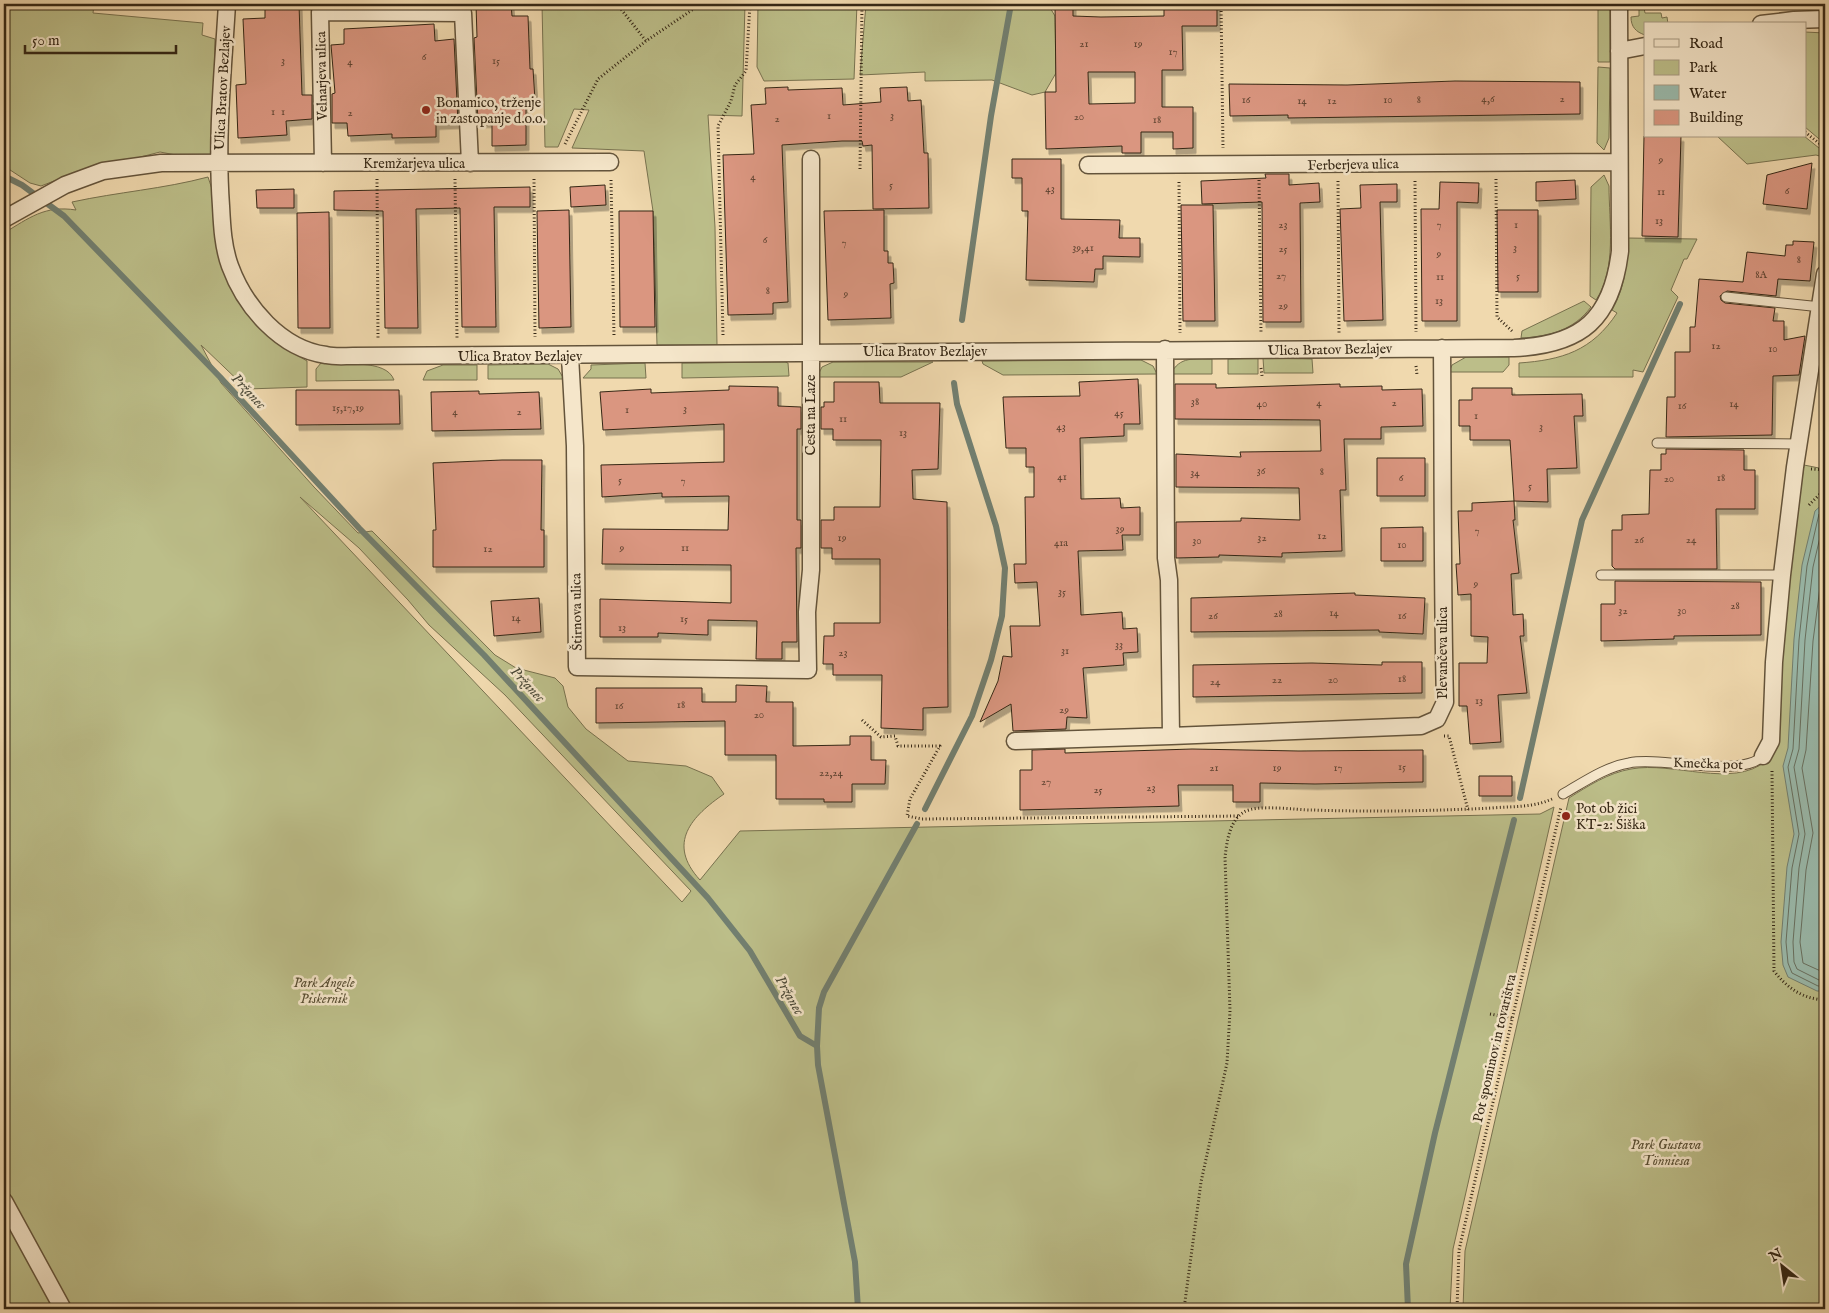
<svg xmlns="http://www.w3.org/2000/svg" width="1829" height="1313" font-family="'IM FELL English',serif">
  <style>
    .green { fill: #bcbe89; stroke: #78724f; fill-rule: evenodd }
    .water { fill: #9abaac; stroke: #727f70 }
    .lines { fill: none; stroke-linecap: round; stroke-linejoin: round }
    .shore { stroke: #687060; stroke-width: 1 }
    .stream { stroke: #727f70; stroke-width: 6 }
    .building { fill: #da9680; stroke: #352715; fill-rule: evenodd; filter: url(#shadow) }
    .service-casing { stroke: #64543b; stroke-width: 11 }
    .minor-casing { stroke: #64543b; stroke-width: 19 }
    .path { stroke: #352715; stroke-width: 3; stroke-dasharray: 1 2.5; stroke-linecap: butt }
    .service { stroke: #f5e6ca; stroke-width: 9 }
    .minor { stroke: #f5e6ca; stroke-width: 16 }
    .poi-dot { fill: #8f2418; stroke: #f5e6ca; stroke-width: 2 }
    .labels { text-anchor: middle; stroke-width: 5; stroke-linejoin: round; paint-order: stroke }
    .number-label { font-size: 11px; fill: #5e4330 }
    .street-label { font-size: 14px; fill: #352715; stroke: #f5e6ca }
    .poi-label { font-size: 14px; fill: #352715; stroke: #f5e6ca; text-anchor: start }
    .park-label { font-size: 14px; font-style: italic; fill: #574d32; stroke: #f5e6ca }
    .water-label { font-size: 15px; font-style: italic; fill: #4e4c3b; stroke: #f5e6ca }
  </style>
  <defs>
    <filter id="shadow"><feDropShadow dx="3" dy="5.5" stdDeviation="0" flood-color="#0004"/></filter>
  </defs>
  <rect width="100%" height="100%" fill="#f0d9ae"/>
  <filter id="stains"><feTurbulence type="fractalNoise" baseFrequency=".004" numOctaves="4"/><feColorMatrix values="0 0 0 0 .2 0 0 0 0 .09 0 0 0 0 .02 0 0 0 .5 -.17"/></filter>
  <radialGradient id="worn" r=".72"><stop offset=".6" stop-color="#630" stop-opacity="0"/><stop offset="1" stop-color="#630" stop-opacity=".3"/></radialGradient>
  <path class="green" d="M4,4H94L93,13L203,23L202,35L215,39L213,155L192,158L160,152L67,176L41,186L30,183L4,166Z
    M542,4H745L742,116L708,115L715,227L717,345H657L653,211L644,151L572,148L589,110L574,109L558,147H545Z
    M758,4H857L854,79L764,81L757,67Z
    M866,4L1049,6L1055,16L1056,73L1045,92L1032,95L992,80L925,81V72L860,75Z
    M1598,4H1610V62H1598Z
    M1639,8H1644L1645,13H1661L1662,18L1667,17L1668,24H1645V38V35C1636,32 1631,27 1631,17L1639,16Z
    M1805,32L1825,33V144L1805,127Z
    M1598,67L1610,68L1609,138L1604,150L1597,143Z
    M1717,136H1804L1824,152L1823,157L1816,155L1747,164Z
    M1604,175L1609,186C1609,222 1617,269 1596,300L1590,296L1591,187Z
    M208,177L256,322L281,346L307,361V387L247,389L201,345L221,383L314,487L358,533L372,531L495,655L516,668L555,678L563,686L568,707L586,729L628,761L686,766L712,777L724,794C692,816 666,843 700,880L740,831L1540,814L1554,807L1453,1249L1450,1309H4V233C29,218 45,205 76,210L72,202C118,192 163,189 208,177ZM300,497L359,548L408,600L429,625L505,695L691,891L682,902Z
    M1627,238L1697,239L1687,259H1684L1671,290L1678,297L1643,372L1633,370V377H1519V363C1562,360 1592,351 1617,313L1612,310C1625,287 1627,265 1627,238Z
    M1584,301L1591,307C1574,330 1549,337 1521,338L1522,331Z
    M1466,357H1509V365L1503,372H1449L1452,365Z
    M1258,358V374H1228V359Z
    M1263,358L1312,359L1313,373H1264Z
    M1212,359V374H1171C1179,356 1195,359 1212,359Z
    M1141,360L1153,366L1157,374L1003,375L983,364L982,361Z
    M785,362L788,363L789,376L682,378V363Z
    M833,362H933L901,377H817L822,367Z
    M321,363C342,366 386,358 394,380L316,381V369Z
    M645,363L646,378H583L591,369V365Z
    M548,364L558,369L564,379H488V365Z
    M443,365H477V380H423L427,371Z
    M1804,465L1819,468L1821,465H1825V1309H1463L1465,1251L1569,798C1588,786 1608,773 1631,769C1673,761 1732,789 1766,761C1781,663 1789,564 1804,465Z"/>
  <path class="water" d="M1825,502V991H1817L1788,977L1783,965L1781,942L1787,867L1794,834L1783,766L1788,748L1794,639L1802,565L1815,511Z"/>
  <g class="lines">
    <path class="shore" d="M1825,508L1819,514L1807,566L1799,640L1793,749L1788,767L1799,834L1792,868L1786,942L1788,963L1792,973L1818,986H1825
      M1825,516L1813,567L1805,640L1799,749L1794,767L1805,834L1799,868L1793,942L1794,962L1797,969L1819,980H1825
      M1825,549L1813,641L1806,750L1802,768L1813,833L1806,870L1802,919L1800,942L1803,963L1825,973"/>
    <path class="stream" d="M4,176L22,185L64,216L220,377L359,528L484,655L708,898L750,951L800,1036L817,1046L818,1065L855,1262L858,1309
      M962,320L991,116L1011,4
      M1520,798L1582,520L1680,304
      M925,809L972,716L991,660L1002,616L1005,568L996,526L957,404L954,383
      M817,1046L819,1008L824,992L917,824
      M1408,1309L1406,1264L1435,1133L1514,820"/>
  </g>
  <path class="building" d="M265,4H299L302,95H312V119L286,121L287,135L238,138L236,85L246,84L243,19L265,18Z
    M476,4H511L512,16H528L530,69H533L535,100H526V145L492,146V122H478L474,38L477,37Z
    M1055,4H1073V16L1101,17L1164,16V5L1217,4V26H1182L1183,70H1162V107H1193V148L1173,149V132H1141V153H1122V146L1046,149L1045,92H1056ZM1088,72H1135V103L1089,104Z
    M434,24L435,41L454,39L458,123L436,124V137L392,138V134L348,136L347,123H332V94L335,93L331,45L344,44V29Z
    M1455,81L1580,82V114L1288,118V115L1230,116L1229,84L1347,85Z
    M788,87V90L842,88L843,105L881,102L880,88L907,87L908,101L921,100L924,153H928L929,208L873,209L872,145L863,146L862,141H842L782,145L788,302L773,303V314L728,315L723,155L754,154L751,105L766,104L765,88Z
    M1644,136H1681L1678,237L1642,236Z
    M1012,159H1061V219L1120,220L1119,238H1140V257L1103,256V269H1095L1094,282L1026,280L1028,211H1022V178H1012Z
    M1812,163L1807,209L1763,204L1767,175Z
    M1265,174H1289V185L1319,183L1320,202L1300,203L1301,322H1263L1262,202L1202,204L1201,181L1266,178Z
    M1575,180L1576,199L1536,201V182Z
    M1440,182L1479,183L1478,203L1457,202V321H1422L1421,209H1439Z
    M1397,184V202H1380L1383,320L1344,321L1340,209L1361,208L1360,185Z
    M605,185L606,205L571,207L570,187Z
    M530,187V207H494L496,327H462L460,208L416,209L418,328H385L383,211L334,210V191Z
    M294,189V208H257L256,190Z
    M1181,205H1213L1215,321H1183Z
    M569,210L571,327L539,328L537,211Z
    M884,210V251H888V263H893L894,283L890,284L891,318L828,320L824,211Z
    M1497,210H1538V292H1498Z
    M619,211H653L655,327H620Z
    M329,212L330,328H298L297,213Z
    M1793,241L1814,242L1810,281L1778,279L1776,296L1727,291L1720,296L1721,300L1725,303L1775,308L1773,321H1784V340L1805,336L1799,375L1773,376L1772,435L1666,437L1667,397H1675V352H1690V327H1695L1699,279L1743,282L1747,252L1785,256L1786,245H1793Z
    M1138,379L1140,424H1124V436L1080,438L1081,499L1120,498L1121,508L1140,507V535H1122L1123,550L1078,551L1081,615L1122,612L1123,629L1137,628L1138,652L1123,653L1124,665L1083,668L1087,718L1067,717L1066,729L1013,731L1011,704L980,722L998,681L1003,656L1012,657L1010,626H1040L1037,582L1015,583L1014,564H1026L1025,497H1034V467H1026V448H1006L1003,397L1080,396L1079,382Z
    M834,382H879L880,403H940L938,469L912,470L913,499L947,502L948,707L923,708V730L881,728L882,675H833V664H823L824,636H834V623H880V559H832V548H821V520H834V507H880L881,440H833V429H821V407H824V402H834Z
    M1175,384H1216V388L1340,384V387L1382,386V390L1422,389L1423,426L1381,427V439H1344L1346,490H1340L1342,551L1282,553V557L1219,555V557L1176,558V522L1241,521V518L1300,520L1299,488L1176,487V454L1241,457L1240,452L1321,451L1320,420L1175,419Z
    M729,386L778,387V406L801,407V429H797V520H801V548H796L797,642H782V659H756L757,621L708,620V635L658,633V637H600V599L731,603V565L602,564L603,529L728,530L729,496L662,497V493L602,497L601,465L724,462V424L603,430L600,392L651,389V393L729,390Z
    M1472,388H1512V395L1582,394L1583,416H1574L1577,468L1547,469L1548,502L1514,501L1510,440H1470V426H1459V400H1472Z
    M296,390H399L400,424L296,425Z
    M479,391V394L539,392L541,429L432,431L431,392Z
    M1666,449L1744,450V470H1755V509H1716L1717,569H1615L1612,566V530H1622V515L1649,514L1650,470H1661V454H1666Z
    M1377,458H1425V496H1377Z
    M502,460H542L541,530H544V567H433V530H436L433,463Z
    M1514,501L1515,520H1513L1519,573L1511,574L1513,615L1523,614L1524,636H1520L1527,693L1498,695L1501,742L1470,744L1467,706H1459V663H1487L1488,637L1471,636V594L1458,595L1456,564H1460L1458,511H1472V503Z
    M1423,527V561H1381V528Z
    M1615,581L1761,582V635L1674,636V639L1601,641V604H1615Z
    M1355,593V595L1425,598L1423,634L1379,632V630L1191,632V598Z
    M539,598L541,632L494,636L491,601Z
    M1382,662H1422V693L1193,697V665L1312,663L1382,665Z
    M736,685L767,686L766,702H793V746L850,745V736H871V760H886L885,784H852V802H824V799H776V755H725V721L596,723V688H702V702H736Z
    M1065,749V753L1192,749L1299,751L1423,750V782L1315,784L1260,783V802H1233V785H1178L1179,806L1020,810V770H1032V750Z
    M1479,776H1512V796H1479Z"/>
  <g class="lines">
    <defs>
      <path id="service" d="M1726,297L1821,307
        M1657,443L1799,444
        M1601,575H1782
        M1563,794C1584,782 1605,767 1629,763C1663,756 1740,779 1763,756"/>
      <path id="minor" d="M227,4C223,71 216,138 221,206C222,226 223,247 230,266C245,307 281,349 326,355C335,357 344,356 353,356L1514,348C1582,345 1612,319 1620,251L1619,4
        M1761,24L1794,20L1825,19
        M1619,51L1645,46
        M323,163L320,12L463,13L470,163
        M1088,165L1618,162
        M4,219L65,185L103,171L161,163L610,162
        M1165,349L1166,558L1169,580L1171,736L1421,726L1437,719L1445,702C1442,584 1443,466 1442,348
        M570,356L575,446L577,667L808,670L807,612L811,570V159
        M1015,741L1171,736
        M1763,756L1771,741L1774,662L1782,575L1795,467L1825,274
        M4,1201L63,1309"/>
    </defs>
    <use href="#service" class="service-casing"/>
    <use href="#minor" class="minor-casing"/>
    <path class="path" d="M617,4L646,41
      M1221,4L1223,148
      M1805,132L1825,148
      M565,144L598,79L646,41L701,4
      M860,169L862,4
      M377,179L378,338
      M455,179L457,338
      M534,179L535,337
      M1496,179L1497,317L1512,331
      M611,180L614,336
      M1259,180L1261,334
      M1338,181L1339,333
      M1415,181L1416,332
      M1179,182L1180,333
      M723,335L718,126L731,101L735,85L746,71L750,4
      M1416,366L1417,375
      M1261,368L1262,376
      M1811,469L1825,470
      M1809,505L1825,489
      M862,720L881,737L895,736L898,746H940L910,799L907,816L922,819L1240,816
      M1444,736H1449L1468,810
      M1772,771L1774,971C1787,988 1803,999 1825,1000
      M1490,1014L1512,1018
      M1184,1309L1201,1182L1227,1063L1230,1011L1225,857C1227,842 1229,821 1244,812C1257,804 1296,810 1312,810C1372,812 1432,811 1492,808C1513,806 1532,808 1552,799
      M1457,1309L1459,1250L1561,807"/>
    <use href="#service" class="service"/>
    <use href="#minor" class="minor"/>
  </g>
  <g class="poi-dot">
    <circle cx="426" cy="110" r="5"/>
    <circle cx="1566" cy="816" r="5"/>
  </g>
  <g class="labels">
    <g class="number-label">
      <text x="1084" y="47">21</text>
      <text x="1138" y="47">19</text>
      <text x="1173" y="55">17</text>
      <text x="424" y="60">6</text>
      <text x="283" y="64">3</text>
      <text x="496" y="64">15</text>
      <text x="350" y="65">4</text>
      <text x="1488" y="102">4,6</text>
      <text x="1562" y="102">2</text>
      <text x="1246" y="103">16</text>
      <text x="1388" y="103">10</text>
      <text x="1419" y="103">8</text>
      <text x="1302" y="104">14</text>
      <text x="1332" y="104">12</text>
      <text x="273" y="115">1</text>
      <text x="283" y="115">1</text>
      <text x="350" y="116">2</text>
      <text x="829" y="119">1</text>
      <text x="892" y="119">3</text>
      <text x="1079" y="120">20</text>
      <text x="777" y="122">2</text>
      <text x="1157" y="123">18</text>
      <text x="1661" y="163">9</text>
      <text x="753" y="180">4</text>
      <text x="891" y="188">5</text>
      <text x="1050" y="192">43</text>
      <text x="1787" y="194">6</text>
      <text x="1661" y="195">11</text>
      <text x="1659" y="224">13</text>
      <text x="1283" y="228">23</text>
      <text x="1439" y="228">7</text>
      <text x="1516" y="228">1</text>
      <text x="765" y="243">6</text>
      <text x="844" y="246">7</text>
      <text x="1083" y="251">39,41</text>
      <text x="1515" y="251">3</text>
      <text x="1283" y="252">25</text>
      <text x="1439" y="257">9</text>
      <text x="1799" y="263">8</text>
      <text x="1761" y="278">8A</text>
      <text x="1281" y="279">27</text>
      <text x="1518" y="279">5</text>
      <text x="1440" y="280">11</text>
      <text x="768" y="294">8</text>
      <text x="846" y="297">9</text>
      <text x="1439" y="304">13</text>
      <text x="1283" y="309">29</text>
      <text x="1716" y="349">12</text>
      <text x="1773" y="352">10</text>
      <text x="1195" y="405">38</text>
      <text x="1319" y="406">4</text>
      <text x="1394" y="406">2</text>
      <text x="1262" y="407">40</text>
      <text x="1734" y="407">14</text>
      <text x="1682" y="409">16</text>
      <text x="348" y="411">15,17,19</text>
      <text x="685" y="412">3</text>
      <text x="627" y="413">1</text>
      <text x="455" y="415">4</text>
      <text x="519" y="415">2</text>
      <text x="1119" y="416">45</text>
      <text x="1476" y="419">1</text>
      <text x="843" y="422">11</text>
      <text x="1061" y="430">43</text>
      <text x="1541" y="430">3</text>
      <text x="903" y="436">13</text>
      <text x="1261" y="474">36</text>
      <text x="1322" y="475">8</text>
      <text x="1195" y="476">34</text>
      <text x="1062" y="480">41</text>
      <text x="1401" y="481">6</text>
      <text x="1721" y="481">18</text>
      <text x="1669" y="482">20</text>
      <text x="620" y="483">5</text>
      <text x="683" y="484">7</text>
      <text x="1530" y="489">5</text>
      <text x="1120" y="532">39</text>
      <text x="1477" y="534">7</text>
      <text x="1322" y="539">12</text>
      <text x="842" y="541">19</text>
      <text x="1262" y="541">32</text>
      <text x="1639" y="543">26</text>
      <text x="1691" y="543">24</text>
      <text x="1197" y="544">30</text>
      <text x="1061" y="546">41a</text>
      <text x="1402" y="548">10</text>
      <text x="622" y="551">9</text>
      <text x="685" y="551">11</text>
      <text x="488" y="552">12</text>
      <text x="1476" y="587">9</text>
      <text x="1062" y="595">35</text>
      <text x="1735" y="609">28</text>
      <text x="1623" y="614">32</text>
      <text x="1682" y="614">30</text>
      <text x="1334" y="616">14</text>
      <text x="1278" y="617">28</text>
      <text x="1213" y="619">26</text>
      <text x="1402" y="619">16</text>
      <text x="516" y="621">14</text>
      <text x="684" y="622">15</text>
      <text x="622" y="631">13</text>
      <text x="1119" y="648">33</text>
      <text x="1065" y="654">31</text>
      <text x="843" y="656">23</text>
      <text x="1402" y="682">18</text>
      <text x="1277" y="683">22</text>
      <text x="1333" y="683">20</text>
      <text x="1215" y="685">24</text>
      <text x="1479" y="704">13</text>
      <text x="681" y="708">18</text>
      <text x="619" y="709">16</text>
      <text x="1064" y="713">29</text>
      <text x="759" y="718">20</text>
      <text x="1402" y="770">15</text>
      <text x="1214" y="771">21</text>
      <text x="1277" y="771">19</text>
      <text x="1338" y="771">17</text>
      <text x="831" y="776">22,24</text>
      <text x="1046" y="785">27</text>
      <text x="1151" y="791">23</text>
      <text x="1098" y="793">25</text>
    </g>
    <g class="street-label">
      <text transform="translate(321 76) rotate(-91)" y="5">Velnarjeva ulica</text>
      <text transform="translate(222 88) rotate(-87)" y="5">Ulica Bratov Bezlajev</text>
      <text x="414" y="168">Kremžarjeva ulica</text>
      <text transform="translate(1353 164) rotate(-1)" y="5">Ferberjeva ulica</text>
      <text transform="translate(1330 349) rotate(-1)" y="5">Ulica Bratov Bezlajev</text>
      <text x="925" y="356">Ulica Bratov Bezlajev</text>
      <text x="520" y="361">Ulica Bratov Bezlajev</text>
      <text transform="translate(810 415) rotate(-90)" y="5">Cesta na Laze</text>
      <text transform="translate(576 612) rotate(-91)" y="5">Štirnova ulica</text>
      <text transform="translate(1442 653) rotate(-90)" y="5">Plevančeva ulica</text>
      <text transform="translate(1708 763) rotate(2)" y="5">Kmečka pot</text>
      <text transform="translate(1494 1048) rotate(-77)" y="5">Pot spominov in tovarištva</text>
    </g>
    <g class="poi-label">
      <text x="436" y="107">Bonamico, trženje<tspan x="436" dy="16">in zastopanje d.o.o.</tspan></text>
      <text x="1576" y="813">Pot ob žici<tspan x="1576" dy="16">KT-2: Šiška</tspan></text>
    </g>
    <g class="park-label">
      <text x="324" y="987">Park Angele<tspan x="324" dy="16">Piskernik</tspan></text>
      <text x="1666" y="1149">Park Gustava<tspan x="1666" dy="16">Tönniesa</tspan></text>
    </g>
    <g class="water-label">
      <text transform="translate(249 391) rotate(47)" y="5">Pržanec</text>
      <text transform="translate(528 684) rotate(47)" y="5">Pržanec</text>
      <text transform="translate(790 995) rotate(60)" y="5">Pržanec</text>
    </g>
  </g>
  <rect width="1829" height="1313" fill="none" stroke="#f0d9ae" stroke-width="20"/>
  <rect x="5" y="5" width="1819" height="1303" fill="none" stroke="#352715" stroke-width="2.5"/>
  <rect x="10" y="10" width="1809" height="1293" fill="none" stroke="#352715"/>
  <rect x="1644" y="22" width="162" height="115" fill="#f5e6ca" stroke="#a89a82"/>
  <rect x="1654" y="39" width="25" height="8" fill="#f5e6ca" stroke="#a89a82"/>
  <text x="1689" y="48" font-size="15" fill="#352715">Road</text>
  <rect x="1654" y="60" width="25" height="15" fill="#bcbe89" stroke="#a89a82"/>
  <text x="1689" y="72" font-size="15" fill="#352715">Park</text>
  <rect x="1654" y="85" width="25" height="15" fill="#9abaac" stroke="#a89a82"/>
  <text x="1689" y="98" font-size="15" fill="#352715">Water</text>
  <rect x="1654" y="110" width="25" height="15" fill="#da9680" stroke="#a89a82"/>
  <text x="1689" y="122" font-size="15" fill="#352715">Building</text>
  <g transform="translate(1782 1266) rotate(330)" stroke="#f5e6ca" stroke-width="4" paint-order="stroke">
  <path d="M0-4L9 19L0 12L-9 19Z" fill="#352715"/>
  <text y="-8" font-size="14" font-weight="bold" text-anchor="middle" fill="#352715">N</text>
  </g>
  <path d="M25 45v8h151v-8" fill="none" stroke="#352715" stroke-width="2.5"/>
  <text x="32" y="45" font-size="15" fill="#352715" stroke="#f5e6ca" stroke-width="4" paint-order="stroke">50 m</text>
  <rect width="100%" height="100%" filter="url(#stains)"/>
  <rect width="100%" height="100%" fill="url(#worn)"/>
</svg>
